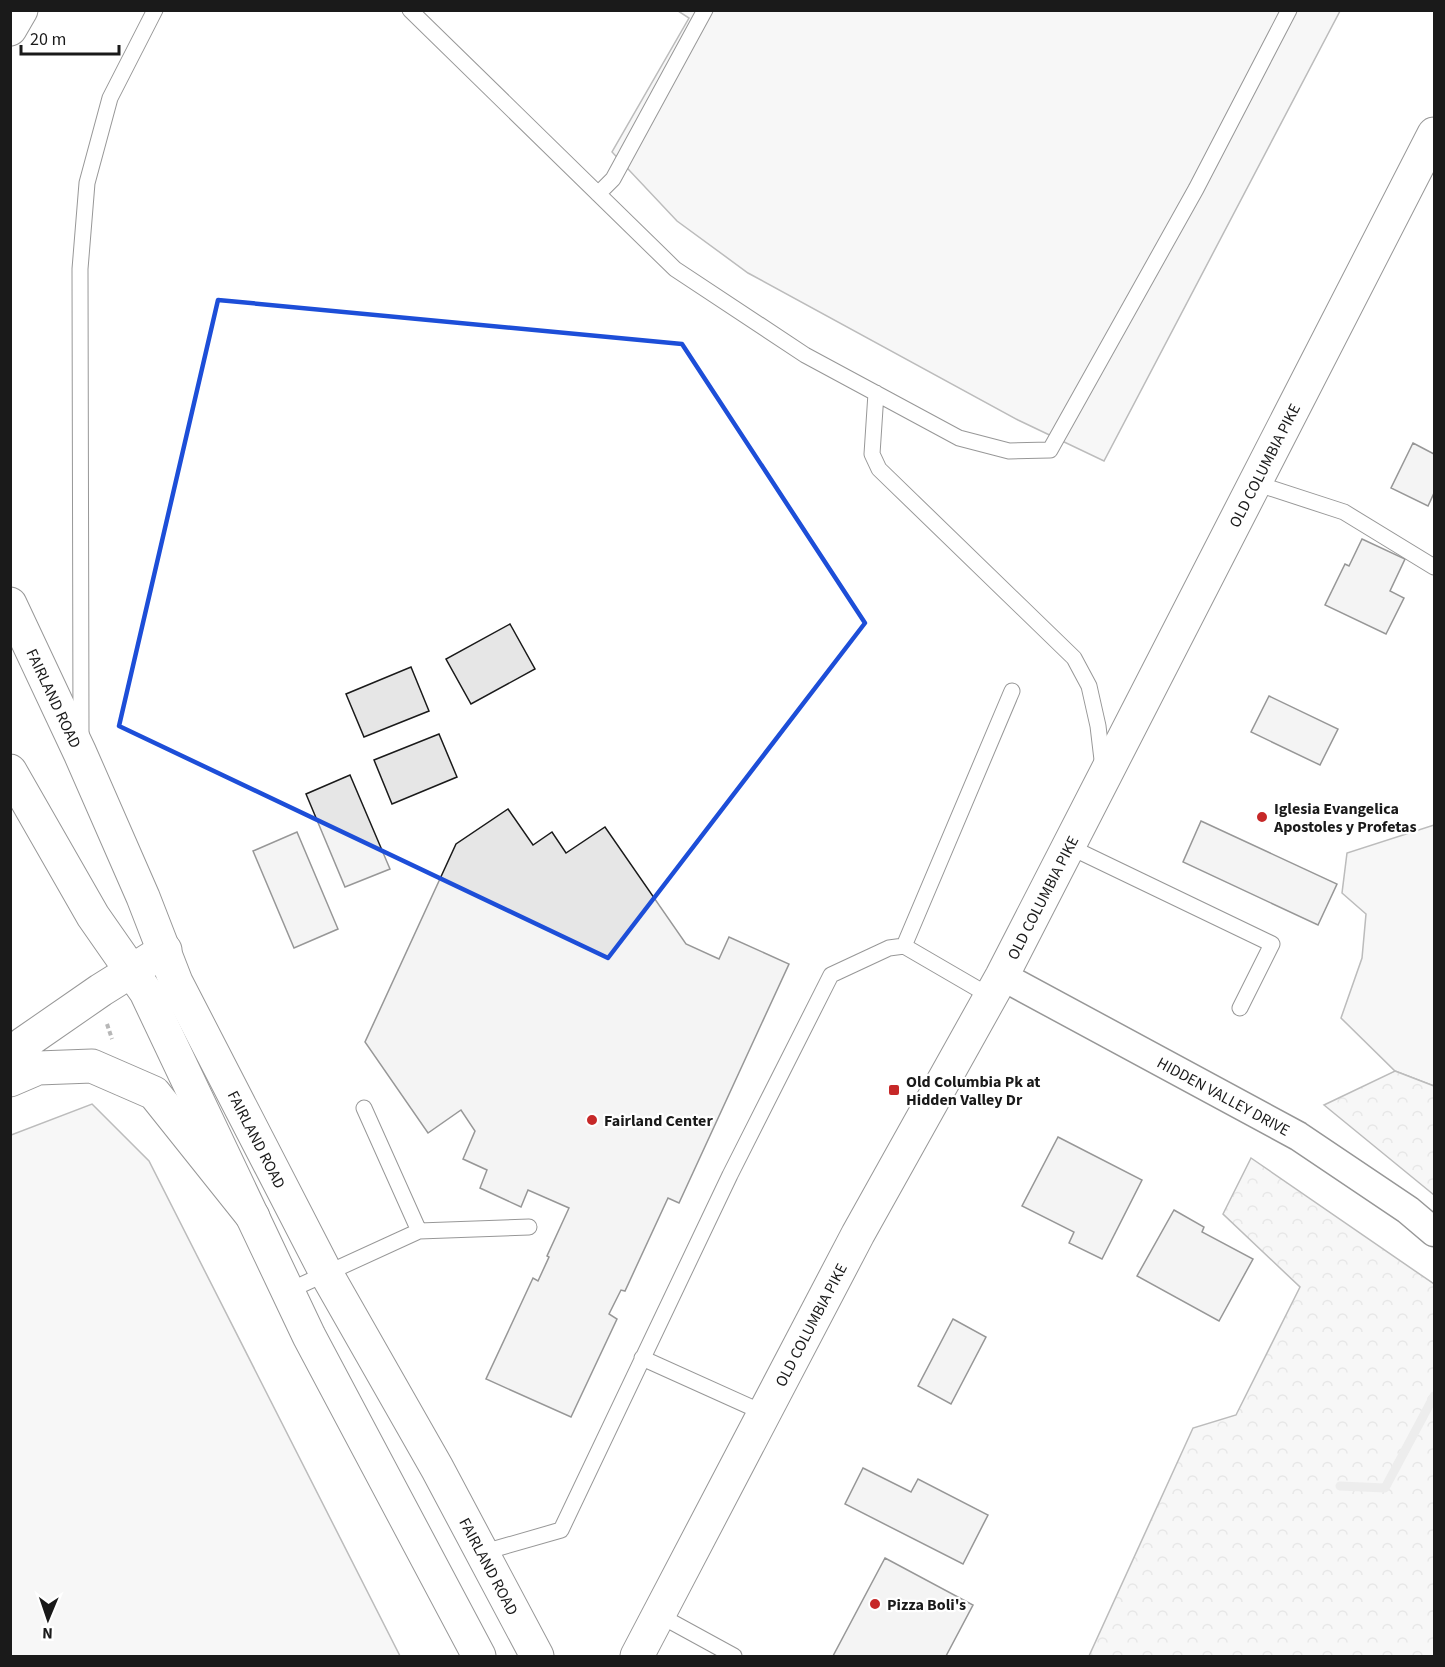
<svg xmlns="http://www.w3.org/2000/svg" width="1445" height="1667" font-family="'Source Sans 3',sans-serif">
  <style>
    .built { fill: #ededed; stroke: #6a6a6a; stroke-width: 1.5 }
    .forest { fill: url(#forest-crowns); stroke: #6a6a6a; stroke-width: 1.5 }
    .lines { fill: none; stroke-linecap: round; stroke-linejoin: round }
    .stream { stroke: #d7d7d7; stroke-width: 9 }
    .building { fill: #e6e6e6; stroke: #1a1a1a; stroke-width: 1.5 }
    .service-casing { stroke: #1a1a1a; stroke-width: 17 }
    .minor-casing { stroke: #1a1a1a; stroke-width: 31 }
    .secondary-casing { stroke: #1a1a1a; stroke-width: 35 }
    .trunk-casing { stroke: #1a1a1a; stroke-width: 35 }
    .path { stroke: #5f5f5f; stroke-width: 4; stroke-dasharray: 4.5 3; stroke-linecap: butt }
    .service { stroke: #fff; stroke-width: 15 }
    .minor { stroke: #fff; stroke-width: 28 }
    .secondary { stroke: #fff; stroke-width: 33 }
    .trunk { stroke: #fff; stroke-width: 33 }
    .marked { fill: none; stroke: #1d4ed8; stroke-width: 4.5; stroke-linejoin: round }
    .poi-dot { fill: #c62828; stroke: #fff; stroke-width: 2 }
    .labels { text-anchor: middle; stroke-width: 4.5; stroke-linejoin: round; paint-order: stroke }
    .street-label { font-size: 16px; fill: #1a1a1a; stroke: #fff }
    .poi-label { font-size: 16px; font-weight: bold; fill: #1a1a1a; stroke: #fff; text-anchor: start }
  </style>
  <defs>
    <pattern id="forest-crowns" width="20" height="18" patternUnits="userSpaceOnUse" patternTransform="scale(1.5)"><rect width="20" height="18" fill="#ededed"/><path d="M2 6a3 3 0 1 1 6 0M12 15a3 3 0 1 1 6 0" fill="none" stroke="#cbcbcb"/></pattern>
  </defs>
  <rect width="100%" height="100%" fill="#fff"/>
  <path class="built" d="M678,11H1340L1104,461L1018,420L748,273L677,221L612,152L689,18Z
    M1434,825V1086L1395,1071L1341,1018L1362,958L1366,914L1342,893L1347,853Z
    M92,1104L149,1161L400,1656H11V1135Z"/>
  <path class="forest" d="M1395,1071L1434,1086V1195L1324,1105Z
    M1251,1158L1434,1284V1656H1089L1193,1428L1236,1415L1300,1287L1223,1214Z"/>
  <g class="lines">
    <path class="stream" d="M1340,1486L1385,1488L1434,1396"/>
  </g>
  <path class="building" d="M1413,443L1434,454V493L1428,506L1391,488Z
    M1362,539L1405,559L1390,591L1404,598L1386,634L1325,605L1345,564L1349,566Z
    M510,624L535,669L471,704L446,659Z
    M411,667L429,711L364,737L346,694Z
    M1269,696L1338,729L1320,765L1251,732Z
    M439,734L457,777L392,804L374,760Z
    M350,775L390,869L345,887L306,794Z
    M508,809L533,845L552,832L566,853L605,827L686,944L719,959L729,937L789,964L679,1203L668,1198L625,1291L621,1290L609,1314L617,1319L571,1417L486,1379L533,1278L538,1281L549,1257L547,1256L569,1208L528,1190L521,1207L480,1188L487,1170L463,1159L475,1131L461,1110L428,1133L365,1042L456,844Z
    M1201,821L1337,884L1318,925L1183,862Z
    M297,832L338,929L294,948L253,851Z
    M1058,1137L1142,1180L1102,1259L1069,1243L1074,1232L1022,1206Z
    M1174,1210L1204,1227L1202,1232L1253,1259L1219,1321L1137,1276Z
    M953,1319L986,1337L951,1404L918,1386Z
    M863,1468L911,1492L918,1479L988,1515L963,1564L845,1504Z
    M885,1558L973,1605L946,1656H833Z"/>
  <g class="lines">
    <defs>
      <path id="service" d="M410,10L675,269L805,355L959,438L1009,451L1050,450L1196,189L1289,10
        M598,194L613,179L705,10
        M876,393L872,454L879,469L1074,658L1089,686L1098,726L1103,768
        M1255,483L1344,512L1434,567
        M81,735L80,269L87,183L110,98L155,10
        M1068,846L1272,944L1240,1008
        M990,996L904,946L1012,691
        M364,1108L419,1231L529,1227
        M288,1291L419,1231
        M642,1358L764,1413
        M481,1553L561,1530L730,1175L831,975L889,948L904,946
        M659,1615L734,1656"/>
      <g id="minor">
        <path id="s1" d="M1002,976L1298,1136L1408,1210L1434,1232"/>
      </g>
      <g id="secondary">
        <path id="s2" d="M10,604L80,753L143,897L176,982L326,1273L437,1468L537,1656"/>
        <path d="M10,771L93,916L146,992L309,1336L479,1656"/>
        <path id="s3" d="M637,1656L858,1234L1002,976L1434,134"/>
      </g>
      <path id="trunk" d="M10,29L21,10
        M10,1057L23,1044L101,990L165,950
        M10,1080L38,1068L92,1066L154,1093L253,1217"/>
    </defs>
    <use href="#service" class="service-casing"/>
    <use href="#minor" class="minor-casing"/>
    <use href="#secondary" class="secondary-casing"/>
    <use href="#trunk" class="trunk-casing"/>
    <path class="path" d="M107,1024L112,1039"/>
    <use href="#service" class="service"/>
    <use href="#minor" class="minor"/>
    <use href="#secondary" class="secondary"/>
    <use href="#trunk" class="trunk"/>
  </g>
  <path d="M0 0H1445V1667H0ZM218,300L682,344L865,623L608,958L119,726Z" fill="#fff" fill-opacity=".55" fill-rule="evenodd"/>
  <path class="marked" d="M218,300L682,344L865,623L608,958L119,726Z"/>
  <g class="poi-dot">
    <circle cx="1262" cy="817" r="6"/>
    <rect x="888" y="1084" width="12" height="12" rx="3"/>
    <circle cx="592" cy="1120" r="6"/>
    <circle cx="875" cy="1604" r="6"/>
  </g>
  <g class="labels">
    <g class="street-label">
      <text dy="6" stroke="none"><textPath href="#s3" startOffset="1346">OLD COLUMBIA PIKE</textPath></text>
      <text dy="6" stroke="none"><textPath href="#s2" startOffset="104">FAIRLAND ROAD</textPath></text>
      <text dy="6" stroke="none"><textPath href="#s3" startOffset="860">OLD COLUMBIA PIKE</textPath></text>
      <text dy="6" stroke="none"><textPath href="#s1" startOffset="252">HIDDEN VALLEY DRIVE</textPath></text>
      <text dy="6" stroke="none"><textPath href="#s2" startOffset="590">FAIRLAND ROAD</textPath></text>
      <text dy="6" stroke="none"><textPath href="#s3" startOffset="374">OLD COLUMBIA PIKE</textPath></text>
      <text dy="6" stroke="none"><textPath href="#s2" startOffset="1076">FAIRLAND ROAD</textPath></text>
    </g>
    <g class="poi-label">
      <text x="1274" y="814">Iglesia Evangelica<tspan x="1274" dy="18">Apostoles y Profetas</tspan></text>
      <text x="906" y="1087">Old Columbia Pk at<tspan x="906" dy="18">Hidden Valley Dr</tspan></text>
      <text x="604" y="1126">Fairland Center</text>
      <text x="887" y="1610">Pizza Boli's</text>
    </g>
  </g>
  <rect width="1445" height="1667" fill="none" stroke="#1a1a1a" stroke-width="24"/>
  <g transform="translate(48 1619) rotate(182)" stroke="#ffffff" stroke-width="4.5" paint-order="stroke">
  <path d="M0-4.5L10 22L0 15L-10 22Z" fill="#1a1a1a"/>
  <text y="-9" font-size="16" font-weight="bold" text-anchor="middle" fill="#1a1a1a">N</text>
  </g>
  <path d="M21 45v9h98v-9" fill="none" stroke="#1a1a1a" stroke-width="3"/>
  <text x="30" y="45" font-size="18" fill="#1a1a1a" stroke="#ffffff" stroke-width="4.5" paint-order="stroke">20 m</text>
</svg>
